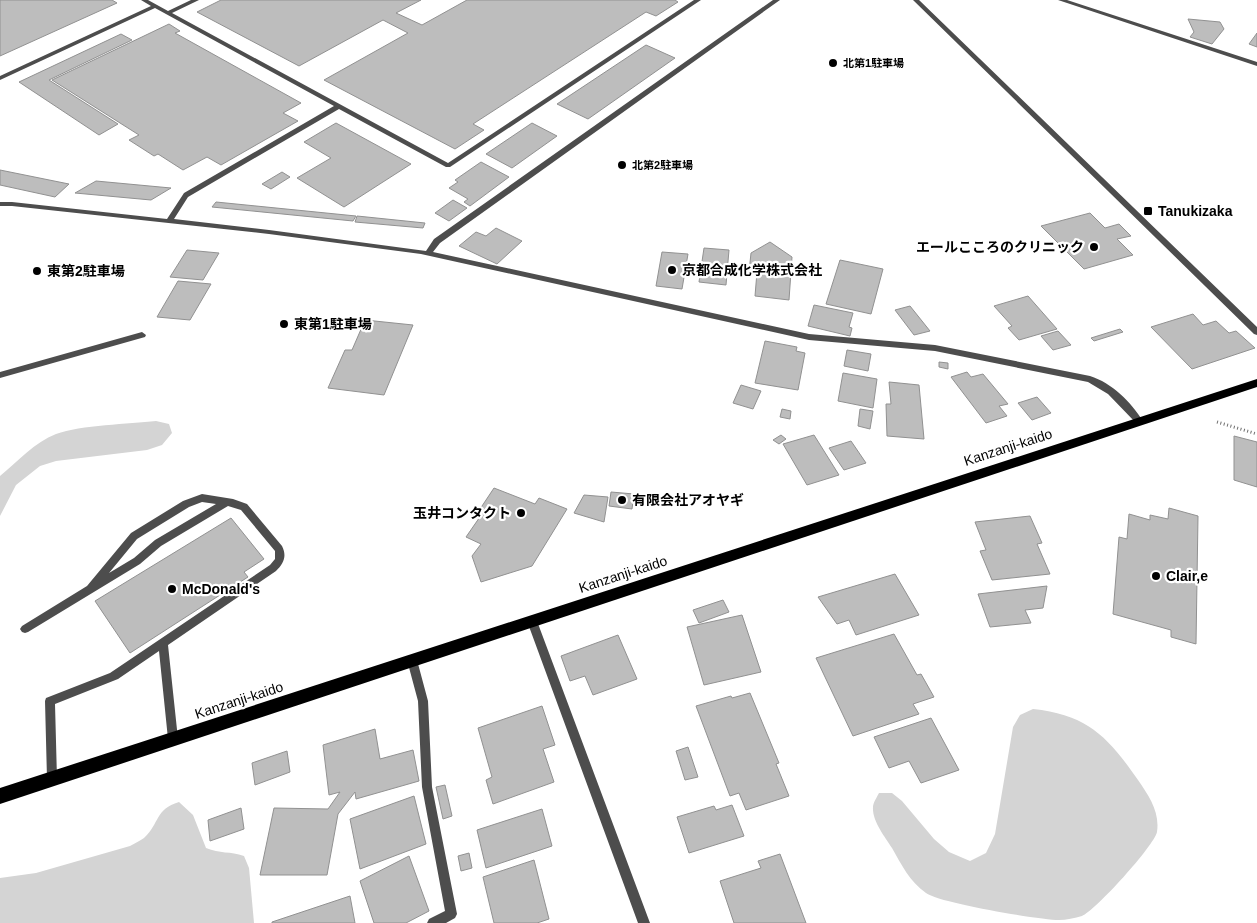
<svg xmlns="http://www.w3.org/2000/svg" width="1257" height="923" font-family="Helvetica,'Noto Sans JP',sans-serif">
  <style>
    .green { fill: #d4d4d4 }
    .building { fill: #bdbdbd; stroke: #919191 }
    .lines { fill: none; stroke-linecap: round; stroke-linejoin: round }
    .path { stroke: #6f6f6f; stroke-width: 3; stroke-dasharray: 1 2.5; stroke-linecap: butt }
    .minor { fill: #4d4d4d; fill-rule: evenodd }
    .major { fill: #000; fill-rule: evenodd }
    .poi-dot { fill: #000; stroke: #fff; stroke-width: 2 }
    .labels { text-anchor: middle; stroke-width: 4.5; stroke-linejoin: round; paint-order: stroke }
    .far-poi-label { font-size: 11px; font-weight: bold; fill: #000; stroke: #fff; text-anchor: start }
    .poi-label { font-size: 14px; font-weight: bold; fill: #000; stroke: #fff; text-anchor: start }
    .street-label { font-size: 14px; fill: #000; stroke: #fff }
  </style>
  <rect width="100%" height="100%" fill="#fff"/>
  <path class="green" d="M156,421L169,424L172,433L162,445L147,450L56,461L40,466L16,485L0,516V476C17,462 35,442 56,434C81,425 129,424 156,421Z
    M1033,709C1088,715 1108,737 1138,780C1149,796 1160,812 1157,832C1154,846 1095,911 1082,916C1075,918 1066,920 1059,920C1040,920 939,903 926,893C910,882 901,864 892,848C885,837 872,821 873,807C873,803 877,797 879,793H892L902,801L934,839L949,852L970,861L986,853L995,834L1013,727L1020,715Z
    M179,802L193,815L206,848C220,854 230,851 244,856L249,868L254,923H0V878L36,873L130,846C135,843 140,841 144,838C160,823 155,809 179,802Z"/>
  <path class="building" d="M0,0H112L117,3L0,56Z
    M221,0H421L396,13L422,25L467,0H675L678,2L656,16L646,12L473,124L484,130L455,149L324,80L408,33L383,20L299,66L197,12Z
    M1188,19L1220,22L1224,29L1212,44L1190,37L1194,32Z
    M169,24L180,31L175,33L301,103L283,113L298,121L221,165L207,157L183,170L158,154L154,156L129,140L139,135L52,80Z
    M1257,33V47L1249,44Z
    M121,34L132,40L49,80L118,124L99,135L19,82Z
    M646,45L675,58L588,119L557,104Z
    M336,123L411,164L344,207L297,178L331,158L304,142Z
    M532,123L557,136L512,168L486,154Z
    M481,162L509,177L470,206L464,202L468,199L449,188L458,182L455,180Z
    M0,170L69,184L55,197L0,185Z
    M282,172L290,177L271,189L262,184Z
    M96,181L171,188L151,200L75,193Z
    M453,200L467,208L449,221L435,213Z
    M216,202L356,216L353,221L212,207Z
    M1090,213L1105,228L1119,224L1131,236L1117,239L1133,255L1084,269L1041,226Z
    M357,216L425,223L423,228L355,222Z
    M496,228L522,241L497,264L459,246L476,232L486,236Z
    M770,242L792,257L789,300L755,296L757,272H749L751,253Z
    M704,248L729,250L726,285L699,282Z
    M187,250L219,253L203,280L170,277Z
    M662,252L688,254L682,289L656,286Z
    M840,260L883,269L871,314L826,304Z
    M178,281L211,284L190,320L157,317Z
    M1028,296L1057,329L1019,340L1008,328L1012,326L994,306Z
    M814,305L853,313L849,327L852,328L850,336L808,326Z
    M910,306L930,331L914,335L895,310Z
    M1193,314L1203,325L1216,321L1229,333L1236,331L1255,348L1192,369L1151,327Z
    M365,320L413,325L384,395L328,388L345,350H352Z
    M1120,329L1123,332L1094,341L1091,338Z
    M1058,331L1071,345L1053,350L1041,336Z
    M765,341L797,347L796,351L805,353L798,390L755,383Z
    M847,350L871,354L868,371L844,366Z
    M939,362L948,363V369L939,367Z
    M967,372L971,377L983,374L1008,404L999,406L1007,416L986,423L951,377Z
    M843,373L877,379L873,408L838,401Z
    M889,382L919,385L924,439L887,436L886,404H891Z
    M741,385L761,391L753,409L733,403Z
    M1037,397L1051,413L1032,420L1018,403Z
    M782,409L791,411L790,419L780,417Z
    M860,409L873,411L870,429L858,426Z
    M781,435L786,439L779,444L773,440Z
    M814,435L839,475L807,485L783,444Z
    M1234,436L1257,442V487L1234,480Z
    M851,441L866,463L844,470L829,448Z
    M494,488L535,504L539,498L567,509L532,566L481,582L472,556L481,544L466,537L484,511L480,509Z
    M611,492L634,494L632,509L609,506Z
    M584,495L608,497L604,522L574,513Z
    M1169,508L1198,516L1196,644L1171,637V630L1113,614L1119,537L1127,539L1129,514L1150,520V515L1168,519Z
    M1030,516L1042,543L1037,544L1050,574L992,580L980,551L986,550L975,522Z
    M231,518L264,559L244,572L248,577L130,653L95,601Z
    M895,574L919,615L856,635L849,620L837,624L818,597Z
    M1047,586L1043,608L1025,610L1031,623L990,627L978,594Z
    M723,600L729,612L699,623L693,610Z
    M742,615L761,672L704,685L687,627Z
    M894,634L917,675L921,674L934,697L913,704L919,714L853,736L816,658Z
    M618,635L637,679L593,695L585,676L570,681L561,656Z
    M750,693L779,763L776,764L789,796L746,810L739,793L730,796L696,706L731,696L732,698Z
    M542,706L555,745L543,749L554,782L493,804L486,780L492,777L478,728Z
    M931,718L959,770L921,783L909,761L889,768L874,737Z
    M375,729L380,759L413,750L419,781L356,799L355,792L338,814L327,875H260L274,808L328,809L340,792L329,795L323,745Z
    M688,747L698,777L685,780L676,751Z
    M287,751L290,772L255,785L252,763Z
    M445,785L452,816L443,819L436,787Z
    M414,796L426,844L360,869L350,819Z
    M732,805L744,836L689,853L677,817L714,806L716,810Z
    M241,808L244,829L210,841L208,820Z
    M542,809L552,846L486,868L477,830Z
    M469,853L472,868L461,871L458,856Z
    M780,854L806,923H734L720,881L761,868L758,861Z
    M409,856L429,911L406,923H374L360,881Z
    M534,860L549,919L537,923H494L483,877Z
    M350,896L355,923H272V922Z"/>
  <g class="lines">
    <path class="path" d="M1217,422L1257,434"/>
    <path class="minor" d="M141,0H148L168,11L191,0H199L172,13L448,163L694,0H701L450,167H446L339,109L188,197L174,219L269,230L426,251L434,239L773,0H780L440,243L433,252L809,334L935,345L1090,376C1112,383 1131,402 1143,421L1139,424L1136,423L1108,394L1088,382L935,351L809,340L421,254L269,234L12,206H0V202H12L167,219L184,193L334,106L155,8L0,80V76L151,6Z
      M913,0H919L1257,327V335L1254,334Z
      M1058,0H1067L1257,62V66Z
      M142,332L146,335L145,337L0,378V372Z
      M202,494L233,499L247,504L282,546C287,556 284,563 276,571L168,645L178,739L177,743L173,744L169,743L168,739L159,651L118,679L55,704L57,779L56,783L52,784L48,783L47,779L45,701L46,698L110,673L270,565L275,559V551L241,510L228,506L161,546L140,564L28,632L25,633L22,632L20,629L22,626L87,586L131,533L183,501ZM202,502L216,504L155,540L134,558L109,573L137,539L189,507Z
      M532,617L535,618L537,621L650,923H638L527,621L529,618Z
      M412,655L416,657L417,660L428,701L432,787L457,914L455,918L446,923H427L429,919L445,911L422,787L418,701L407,660L408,657Z"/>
    <path class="major" d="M1257,379V387L0,804V788Z"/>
  </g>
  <g class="poi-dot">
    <circle cx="833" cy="63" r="5"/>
    <circle cx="622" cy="165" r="5"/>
    <rect x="1143" y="206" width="10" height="10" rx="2.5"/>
    <circle cx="1094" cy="247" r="5"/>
    <circle cx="672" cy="270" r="5"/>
    <circle cx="37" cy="271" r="5"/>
    <circle cx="284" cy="324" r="5"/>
    <circle cx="622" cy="500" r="5"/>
    <circle cx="521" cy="513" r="5"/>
    <circle cx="1156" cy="576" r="5"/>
    <circle cx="172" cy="589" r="5"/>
  </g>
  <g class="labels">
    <g class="far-poi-label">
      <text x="843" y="67">北第1駐車場</text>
      <text x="632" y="169">北第2駐車場</text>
    </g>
    <g class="poi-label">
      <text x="1158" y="216">Tanukizaka</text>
      <text x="1084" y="252" text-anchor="end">エールこころのクリニック</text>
      <text x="682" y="275">京都合成化学株式会社</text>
      <text x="47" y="276">東第2駐車場</text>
      <text x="294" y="329">東第1駐車場</text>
      <text x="632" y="505">有限会社アオヤギ</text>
      <text x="511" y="518" text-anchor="end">玉井コンタクト</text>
      <text x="1166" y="581">Clair,e</text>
      <text x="182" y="594">McDonald's</text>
    </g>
    <g class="street-label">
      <text transform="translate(1008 447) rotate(-18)" y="5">Kanzanji-kaido</text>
      <text transform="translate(623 574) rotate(-18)" y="5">Kanzanji-kaido</text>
      <text transform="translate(239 700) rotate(-18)" y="5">Kanzanji-kaido</text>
    </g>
  </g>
</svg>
